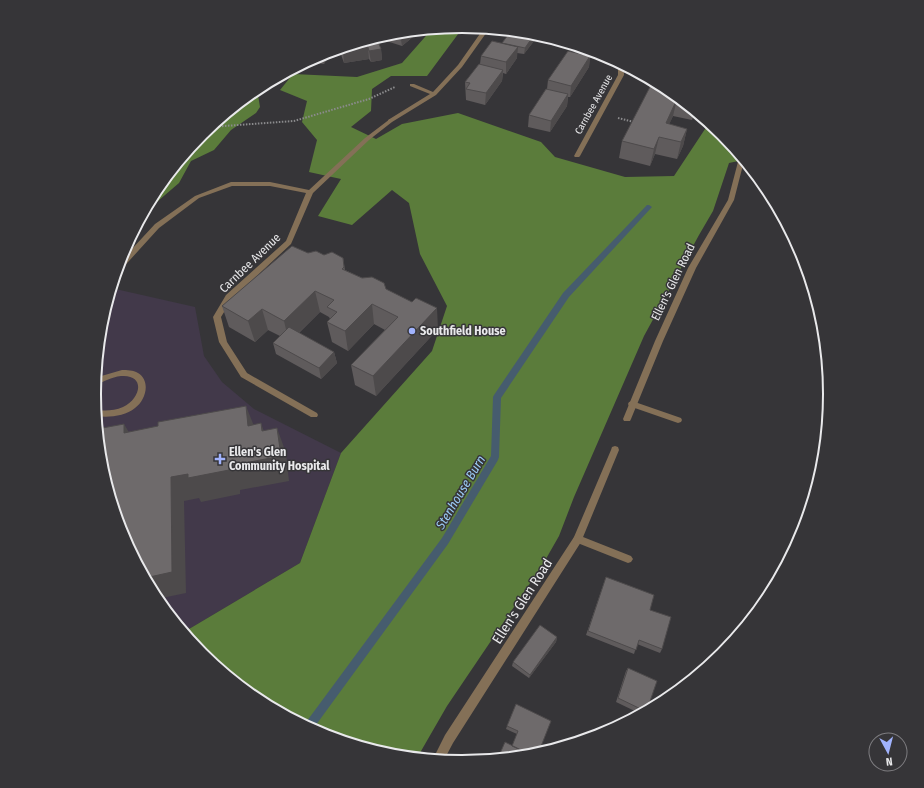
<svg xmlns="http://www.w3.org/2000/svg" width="924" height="788" font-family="'Fira Sans Condensed',sans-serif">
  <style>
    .medical { fill: #42394a }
    .forest { fill: #5b7c3b }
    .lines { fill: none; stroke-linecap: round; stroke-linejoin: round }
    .stream { fill: #465c6e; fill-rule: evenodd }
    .path { stroke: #8b8b8d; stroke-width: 2; stroke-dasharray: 1.5 1.5; stroke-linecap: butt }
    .service { fill: #847057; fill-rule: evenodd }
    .minor { fill: #847057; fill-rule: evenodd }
    .wall { fill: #5f5b5c }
    .shaded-wall { fill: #4d4a4b }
    .building { fill: #6e6a6b; stroke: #4d4a4b }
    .poi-dot { fill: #a1b3fd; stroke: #363538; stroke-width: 1.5 }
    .labels { text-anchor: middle; stroke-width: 3; stroke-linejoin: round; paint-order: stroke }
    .far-street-label { font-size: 10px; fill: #e9e9eb; stroke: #363538 }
    .street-label { font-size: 12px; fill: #e9e9eb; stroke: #363538 }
    .poi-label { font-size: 12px; font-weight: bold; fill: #e9e9eb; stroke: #363538; text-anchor: start }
    .water-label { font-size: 13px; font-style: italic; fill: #9bcbf5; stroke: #363538 }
    .near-street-label { font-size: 14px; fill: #e9e9eb; stroke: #363538 }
    .rim { fill: none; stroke: #e9e9eb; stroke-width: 2 }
  </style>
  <rect width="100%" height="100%" fill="#363538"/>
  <path class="medical" d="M111,288L195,307L204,356L222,382L254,409L341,453L300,563L184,632L156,598L101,466L94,394L101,322Z"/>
  <path class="forest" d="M464,26L427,76H391L372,89L371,111L351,127L376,139L402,124L458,113L541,142L555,157L625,177L674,176L709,123L722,134L743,160L729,163L713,211L699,235L644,336L574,497L559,536L543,564L447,706L417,758L390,755L321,734L257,700L202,654L184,632L300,563L341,453L432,351L447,306L420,254L409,203L392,190L352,225L318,216L341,179L309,172L317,140L302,122L307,101L280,90L293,74L357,77L402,63L432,29Z
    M252,93L258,95L260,107L256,113L231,130L214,150L191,161L179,183L144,213L156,189L202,134Z"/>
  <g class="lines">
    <path class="stream" d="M647,205H649L652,207L569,297L501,398L499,457L498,460L448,544L313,729L304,725L442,538L491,456L493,397L494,395L563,293Z"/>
    <path class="path" d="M618,118L634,122
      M210,127L294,121L369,99L395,87"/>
    <path class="service" d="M390,119L392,120V122L369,140L313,193L291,244L232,299L221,317L227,342L247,373L317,413L318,415L317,417H311L241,377L219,342L213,317L226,295L286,241L306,193L270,186H232L199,198L159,228L119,272H116L119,263L155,224L195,196L231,182H270L309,190L365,138Z
      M122,370C127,370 133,370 138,373C151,381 146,400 135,408C125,416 109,418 96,416V410C105,411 114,411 123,407C141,399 146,374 121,376C111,377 104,382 95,385L96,378L98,377Z
      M632,401L681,418L682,420L681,422L678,423L629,406L628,404L629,402Z
      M578,535L631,556L633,559L631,562L628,563L575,542L573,539L575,536Z"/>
    <path class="minor" d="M484,28L489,29L462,67L436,95L392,122H388V120L430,94L410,86V84H414L433,92L458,65Z
      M582,48C588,49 591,53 597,55C602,57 608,57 613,60C603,63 587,57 582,48Z
      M615,61C622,64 624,67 624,75L580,156L579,157H575L574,156L618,75V68L614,62Z
      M741,156L744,161L734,200L696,268L663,341L631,419L630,421H624L623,419L655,341L688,268L728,200L739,158Z
      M615,446L618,447L619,450L581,542L453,743L444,760L433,759L445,735L574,537L611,450L612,447Z"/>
  </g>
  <path class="wall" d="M390,33L414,36L402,46L377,38L381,49L382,60L371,62L369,59L344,63L339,49Z
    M534,35V41L524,54L517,53V58L506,74L503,73L502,81L485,105L466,100L465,82L480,64L481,56L502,43Z
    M333,50L324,64L307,62L321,54Z
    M590,56L589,67L570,97H568L567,106L550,132L528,127L529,115L547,89L548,80Z
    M306,62L298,73L289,71Z
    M667,88L695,112L692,120L673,116L669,124L687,129L683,146L677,159L655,154L650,166L619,158L622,141Z
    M308,253L324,255L343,258L345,270L386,289L438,329L376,396L355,385L351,365L385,330L374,324L348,351L332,342L327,322L330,319L329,317L320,312L299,333L334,352L337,363L321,379L276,354L273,343L280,336L268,330L255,342L229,327L222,306Z
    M606,577L650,610L662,649L660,653L637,644L634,654L586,635Z
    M557,637L556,642L529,678L512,666L513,662Z
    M628,668L647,710L641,714L616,702L626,671Z
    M516,704L534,755L512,746L517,734L506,729L507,726Z"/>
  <path class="shaded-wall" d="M413,31H414V36L402,46L401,40Z
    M534,35V41L524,54L525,48Z
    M368,47L369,59L344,63L343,51Z
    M518,47L517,58L506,74V62Z
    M381,49L382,60L371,62L369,51Z
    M333,50L324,64L322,54Z
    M590,56L589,67L570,97L571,86Z
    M306,62L298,73L297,67Z
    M503,70L502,81L485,105L486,93Z
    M568,94L567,106L550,132L551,121Z
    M677,99L673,116L663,138L666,123Z
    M694,111L695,112L692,120Z
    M687,129L683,146L677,159L681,142Z
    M659,137L655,154L650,166L654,149Z
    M315,291L320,312L289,342L284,321Z
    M372,304L374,324L348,351L345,331Z
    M437,308L438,329L376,396L373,376Z
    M262,309L268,330L255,342L248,321Z
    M334,352L337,363L321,379L319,368Z
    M246,406L256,431L248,426Z
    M261,423L270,449L262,431Z
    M124,424L139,449L124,433Z
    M277,428L286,453L289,481L240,490V494L201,502L199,498L184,501L186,593L157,599L145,578L171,477L229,466Z
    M557,637L556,642L529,678L530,675Z"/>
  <path class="building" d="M413,31L401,40L384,35L390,33Z
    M511,31L519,32L534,35L525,48L502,43Z
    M376,37L381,49L369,51L368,47L343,51L341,48Z
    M492,41L518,47L506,62L481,56Z
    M568,51L590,56L571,86L548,80Z
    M479,64L503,70L486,93L466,89L470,83L465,82Z
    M653,81L667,88L681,100L677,99L666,123L687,129L681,142L659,137L654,149L622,141Z
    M546,89L568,94L551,121L529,115Z
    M292,246L308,253L316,251L324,255L332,252L343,258L344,267L342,269L362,278L372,277L384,283L386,289L412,302L416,298L437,308L373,376L351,365L398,317L372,304L345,331L327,322L337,312L327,307L334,300L315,291L284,321L262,309L248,321L222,306Z
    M289,327L334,352L319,368L273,343Z
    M246,406L248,426L261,423L262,431L277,428L281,456L229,466V470L188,478V474L171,477L172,572L145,578L122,535L101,466L97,429L124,424V433L158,426V422Z
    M606,577L654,595L650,610L671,617L662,649L639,640L636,650L588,631Z
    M540,625L557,637L530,675L513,662Z
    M628,668L657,681L647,710L645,711L618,698Z
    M516,704L551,721L538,754L531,755L512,746L518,731L507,726Z
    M505,742L531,755L498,758Z"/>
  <g class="poi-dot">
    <circle cx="412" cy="331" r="4"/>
    <path d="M218 453h4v4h4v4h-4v4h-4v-4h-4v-4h4z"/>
  </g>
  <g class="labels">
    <g class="far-street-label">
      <text transform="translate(593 104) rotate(-61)" y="4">Carnbee Avenue</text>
    </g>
    <g class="street-label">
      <text transform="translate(250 263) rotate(-44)" y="4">Carnbee Avenue</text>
      <text transform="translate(673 282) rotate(-64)" y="4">Ellen's Glen Road</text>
    </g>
    <g class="poi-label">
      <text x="420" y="335">Southfield House</text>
      <text x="229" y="456">Ellen's Glen<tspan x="229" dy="14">Community Hospital</tspan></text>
    </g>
    <g class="water-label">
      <text transform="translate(460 492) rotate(-59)" y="5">Stenhouse Burn</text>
    </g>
    <g class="near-street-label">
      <text transform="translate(522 601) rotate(-57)" y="5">Ellen's Glen Road</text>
    </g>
  </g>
  <path d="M0 0H924V788H0ZM101 394a361 361 0 1 1 722 0a361 361 0 1 1-722 0Z" fill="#363538" fill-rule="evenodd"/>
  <path class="rim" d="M101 394a361 361 0 1 1 722 0a361 361 0 1 1-722 0Z"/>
  <g transform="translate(888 752) rotate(173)"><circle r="19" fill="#363538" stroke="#7e7d80"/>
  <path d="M0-3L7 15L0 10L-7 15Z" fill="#a1b3fd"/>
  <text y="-6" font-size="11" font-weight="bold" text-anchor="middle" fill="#e9e9eb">N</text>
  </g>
</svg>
